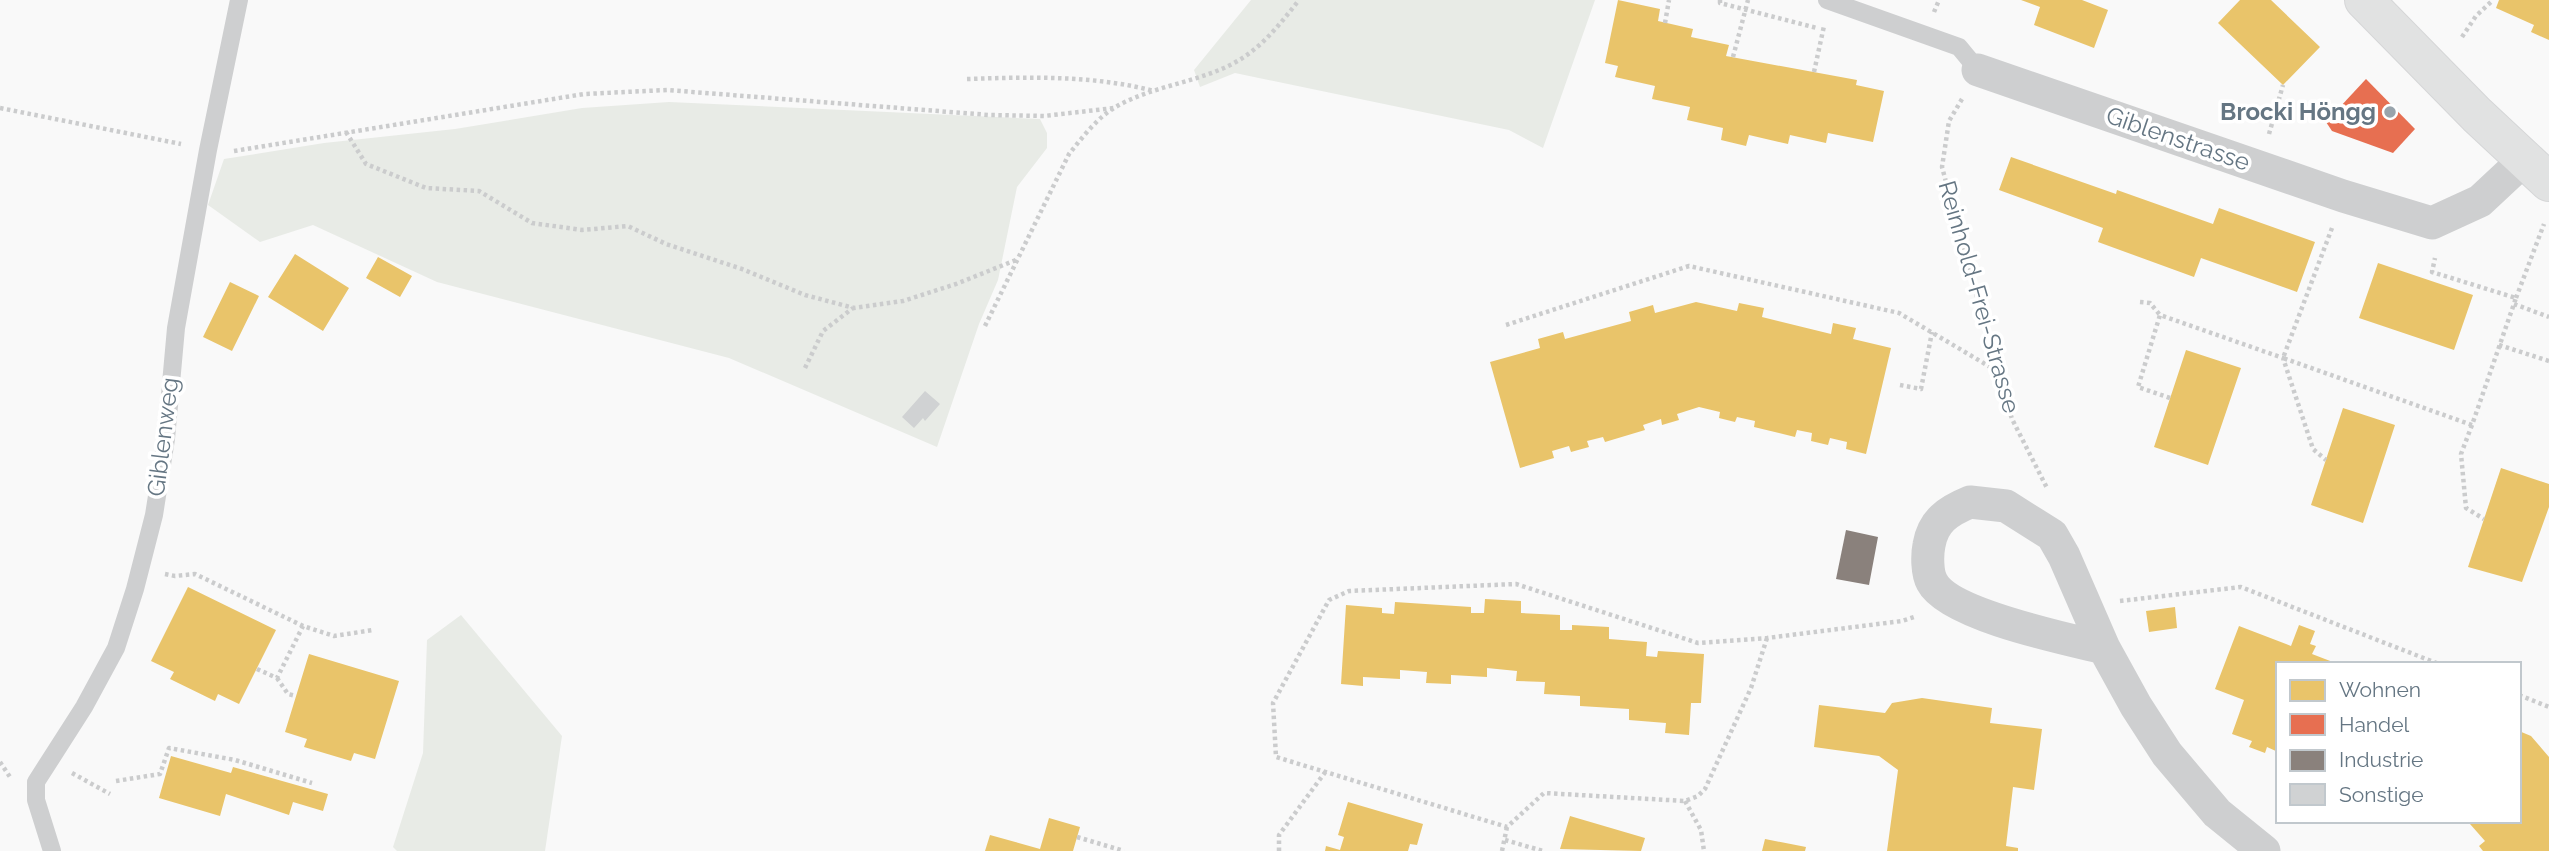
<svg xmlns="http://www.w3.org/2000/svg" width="2549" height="851" font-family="Raleway,sans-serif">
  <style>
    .green { fill: #e8ebe6 }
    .homes { fill: #e9c46a }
    .shops { fill: #e76f51 }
    .industry { fill: #8a817c }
    .building { fill: #d0d2d3 }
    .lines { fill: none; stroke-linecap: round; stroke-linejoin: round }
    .secondary-casing { stroke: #d5d6d7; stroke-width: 40 }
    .path { stroke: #cbcccd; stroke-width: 4.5; stroke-dasharray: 3.5 3.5; stroke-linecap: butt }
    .lane { stroke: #cecfd0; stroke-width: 18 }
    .street { stroke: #cecfd0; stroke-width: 33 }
    .secondary { stroke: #e1e2e2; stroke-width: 38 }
    .poi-dot { fill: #99a4ac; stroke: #fff; stroke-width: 2.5 }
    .labels { text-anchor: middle; stroke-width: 7; stroke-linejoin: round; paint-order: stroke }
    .poi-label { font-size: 24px; font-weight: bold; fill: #657683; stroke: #fff; text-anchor: end }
    .street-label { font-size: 24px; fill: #657683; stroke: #fff }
  </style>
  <rect width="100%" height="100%" fill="#f9f9f9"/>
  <path class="green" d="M1251,0H1595L1543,148L1509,130L1235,73L1200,87L1194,70Z
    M669,102L1040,119L1047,133V148L1017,187L998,280L979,324L937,447L729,358L437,282L313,225L260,242L208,205L224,159L324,143L455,129L582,108Z
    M461,615L562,736L545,851H397L393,847L423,753L427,640Z"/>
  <path class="homes" d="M1618,0L1660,9L1658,21L1693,29L1691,37L1729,45L1726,56L1857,80L1856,85L1884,91L1873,142L1828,133L1826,143L1790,135L1788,144L1749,135L1746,146L1721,140L1723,128L1687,120L1690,107L1652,99L1655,86L1615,77L1618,66L1605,63Z
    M2021,0H2082L2108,10L2094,48L2034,25L2040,7Z
    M2240,0H2271L2320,47L2283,85L2218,23Z
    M2499,0H2549V40L2531,32L2534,25L2496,8Z
    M2011,157L2116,194L2117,190L2213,224L2219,208L2315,242L2297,292L2201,258L2194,277L2098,242L2103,228L1999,190Z
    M295,254L349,288L323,331L268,297Z
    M378,257L412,276L400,297L366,278Z
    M2378,263L2473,295L2454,350L2359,318Z
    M230,282L259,296L232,351L203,337Z
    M1696,302L1737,311L1739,303L1764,308L1762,317L1831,334L1833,323L1856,328L1853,339L1891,348L1866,454L1846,449L1847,442L1830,438L1828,445L1811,441L1812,433L1797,430L1795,437L1754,427L1755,421L1737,417L1735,422L1719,418L1720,412L1699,407L1677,414L1679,420L1662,425L1661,419L1643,425L1645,430L1605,442L1603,437L1587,441L1589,447L1571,452L1569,446L1552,451L1554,458L1520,468L1490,362L1540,348L1538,339L1563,332L1565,339L1631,321L1629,312L1653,305L1655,313Z
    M2186,350L2241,368L2208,465L2154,447Z
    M2343,408L2395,425L2363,523L2311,505Z
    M2501,468L2549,484V507L2522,582L2468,567Z
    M188,587L276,630L239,704L218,694L215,701L170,679L174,672L151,661Z
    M1485,599L1521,601V613L1560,615V630H1572V625L1609,627V639L1647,642L1646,656L1657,657L1658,651L1704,654L1701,703H1691L1689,735L1665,733L1666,723L1629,720V709L1580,706V696L1544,694L1545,682L1516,681L1517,671L1487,668V677L1451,675V684L1426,683L1427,672L1400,670V679L1363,677V686L1341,684L1346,605L1382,608V613L1394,614L1395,602L1471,607V613H1484Z
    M2175,607L2177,628L2149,632L2146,611Z
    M2299,625L2315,631L2310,644L2316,646L2312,654L2338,664H2278V752L2267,747L2265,753L2249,747L2252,741L2232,734L2244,700L2215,689L2239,626L2291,646Z
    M309,654L399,681L375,759L354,753L351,761L304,747L307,739L285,732Z
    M1922,698L1992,708L1990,723L2042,729L2034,790L2013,787L2006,846L2018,848V851H1887L1898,770L1879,756L1814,747L1819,705L1885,713L1892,703Z
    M2519,731L2531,736L2549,757V851H2483L2479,846L2485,841L2470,824L2463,821H2519Z
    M171,756L231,773L233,767L328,794L323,811L293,802L289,815L226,794L220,816L159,798Z
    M1348,802L1423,824L1417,845L1410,844L1408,851H1325L1326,846L1340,850L1344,837L1338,835Z
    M1570,816L1645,838L1641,851L1560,849Z
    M1049,818L1080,827L1073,851H985L990,835L1040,849Z
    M1765,839L1806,847L1805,851H1762Z"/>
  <path class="shops" d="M2366,79L2415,129L2393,153L2332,131L2326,122Z"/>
  <path class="industry" d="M1846,530L1878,537L1869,585L1836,579Z"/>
  <path class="building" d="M925,391L940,404L925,421L923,418L914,428L902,417Z"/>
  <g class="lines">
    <defs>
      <path id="secondary" d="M2364,0L2477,115L2549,182"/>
    </defs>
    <use href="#secondary" class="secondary-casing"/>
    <path class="path" d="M1720,0V3L1817,28
      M1934,12L1939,0
      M1665,23L1669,0
      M2462,37L2476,16L2493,0
      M1733,57L1748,0
      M1814,72L1824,26
      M967,79C1030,77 1093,75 1154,91
      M1962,99L1949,121L1942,167L1997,371L2012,419L2047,488
      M0,108L181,144
      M346,132L366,164L426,188L479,191L532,223L582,230L628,226L666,244L742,269L805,295L854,308L903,301L956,284L1016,260
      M2269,134L2283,85
      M234,151L584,94L667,90L989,115L1044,116L1114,108
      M2332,228L2283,358L2472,425L2516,298L2432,272L2435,258
      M2516,298L2544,224
      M2140,302L2150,303L2160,315
      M2514,304L2549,317
      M1506,325L1689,266L1899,313L1997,371
      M985,326L1069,154C1082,138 1096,119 1114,108C1150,86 1197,83 1234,63C1262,48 1280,24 1299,0
      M2499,345L2549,361
      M805,368L823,331L853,308
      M1900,385L1921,389L1932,332
      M2170,398L2138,387L2160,315L2283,358L2313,449L2326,460
      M2472,425L2461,454L2466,508L2484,519
      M165,574L175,576L195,574L303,626L334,636L373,630
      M2120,601L2241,587L2439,664
      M1767,638L1751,688L1705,789L1698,796L1685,801L1544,793L1507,827L1276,757L1273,703L1329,600L1349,591L1516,584L1698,643L1767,638L1902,621L1917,616
      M257,669L277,678L303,626
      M277,678L288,694L296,696
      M2519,695L2549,707
      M0,762L10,777
      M72,773L110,794
      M116,781L160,774L169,748L235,760L312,783
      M1685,801L1701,830L1704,851
      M1077,837L1124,851
      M1505,840L1543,851
      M1279,851V835L1326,771
      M1502,851L1507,827"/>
    <path class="lane" d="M1827,0L1959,47L1978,70
      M52,851L36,800V782L84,707L116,648L135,589L154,515L166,439L176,328L208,150L239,0"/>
    <path class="street" d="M1978,70L2343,196L2432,223L2480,201L2525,159
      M1970,502L2006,506L2052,535L2064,556L2104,648C2067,639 1949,615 1932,582C1927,573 1927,555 1929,545C1933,521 1948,511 1970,502Z
      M2104,648L2136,706L2167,754L2217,813L2264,851"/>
    <use href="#secondary" class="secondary"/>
  </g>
  <circle class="poi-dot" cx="2390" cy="112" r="7"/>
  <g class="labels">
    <g class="poi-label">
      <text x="2376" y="120">Brocki Höngg</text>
    </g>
    <g class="street-label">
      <text transform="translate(2178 139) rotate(19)" y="8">Giblenstrasse</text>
      <text transform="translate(1979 297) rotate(74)" y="8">Reinhold-Frei-Strasse</text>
      <text transform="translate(163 437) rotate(-83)" y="8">Giblenweg</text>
    </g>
  </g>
  <rect x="2276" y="662" width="245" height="161" fill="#ffffff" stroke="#c1c8cd" stroke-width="2"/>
  <rect x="2290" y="680" width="35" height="21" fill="#e9c46a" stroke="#c1c8cd" stroke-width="2"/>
  <text x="2339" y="697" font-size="21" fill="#657683">Wohnen</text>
  <rect x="2290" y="714" width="35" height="21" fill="#e76f51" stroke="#c1c8cd" stroke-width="2"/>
  <text x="2339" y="732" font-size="21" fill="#657683">Handel</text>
  <rect x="2290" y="750" width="35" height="21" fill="#8a817c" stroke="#c1c8cd" stroke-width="2"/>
  <text x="2339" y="767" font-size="21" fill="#657683">Industrie</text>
  <rect x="2290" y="784" width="35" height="21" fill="#d0d2d3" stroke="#c1c8cd" stroke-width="2"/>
  <text x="2339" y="802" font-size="21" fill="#657683">Sonstige</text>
</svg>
